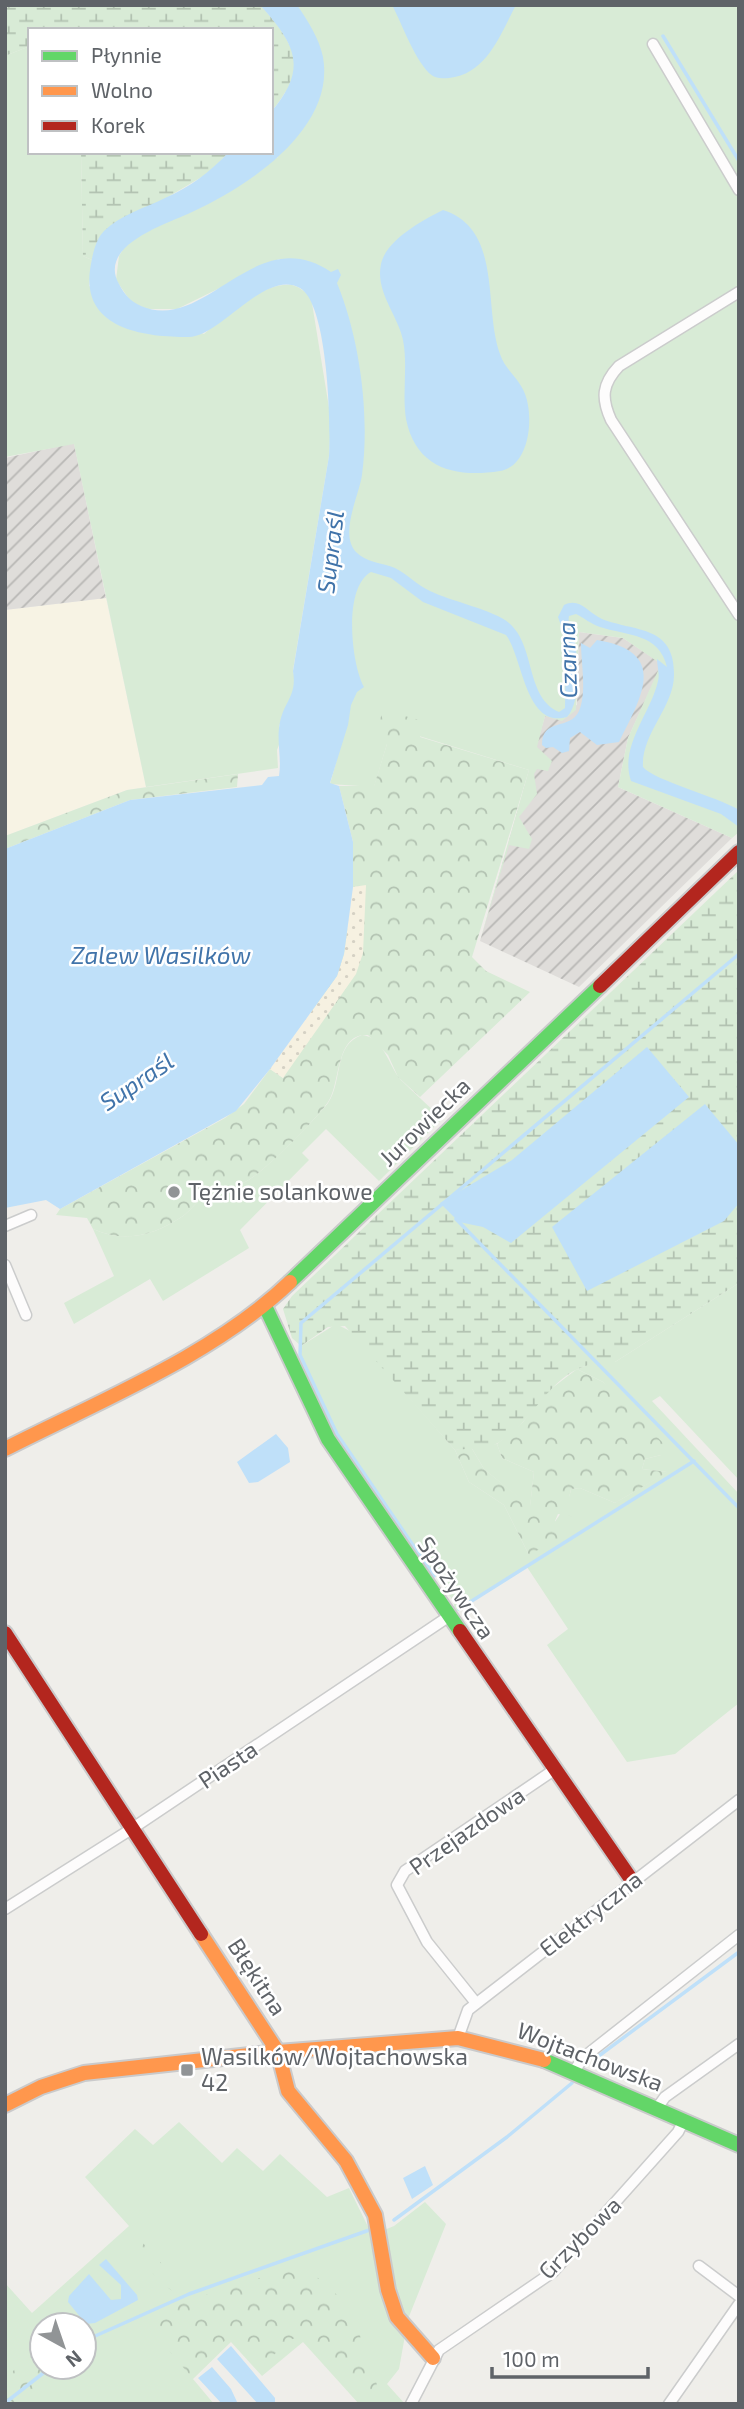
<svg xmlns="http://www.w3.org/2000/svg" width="744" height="2409" font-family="'Exo 2',sans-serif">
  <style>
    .commercial { fill: #f7f3e4 }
    .industrial { fill: url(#industrial-furrows) }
    .green { fill: #d8ebd6; fill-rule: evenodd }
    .forest { fill: url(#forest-crowns) }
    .wetland { fill: url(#wetland-marsh) }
    .sand { fill: url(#sand-dots) }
    .water { fill: #bfe0f9 }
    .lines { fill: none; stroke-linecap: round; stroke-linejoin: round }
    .stream { stroke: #bfe0f9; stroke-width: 3.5 }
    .street-casing { stroke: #cbcccc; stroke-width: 13 }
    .fast-casing { stroke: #cacacb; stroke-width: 18 }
    .slow-casing { stroke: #cacacb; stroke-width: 18 }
    .jam-casing { stroke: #cacacb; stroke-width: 18 }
    .street { stroke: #fdfcfc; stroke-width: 10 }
    .fast { stroke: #63d668; stroke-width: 14 }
    .slow { stroke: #ff974d; stroke-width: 14 }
    .jam { stroke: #b3261e; stroke-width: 14 }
    .poi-dot { fill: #919496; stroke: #fff; stroke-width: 2.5 }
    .labels { text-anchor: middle; stroke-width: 5; stroke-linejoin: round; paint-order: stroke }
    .street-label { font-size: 23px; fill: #5f6368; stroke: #fff }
    .poi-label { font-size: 23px; fill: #5f6368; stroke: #fff; text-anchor: start }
    .water-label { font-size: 24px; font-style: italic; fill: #4174aa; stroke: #fff }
  </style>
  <defs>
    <pattern id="industrial-furrows" width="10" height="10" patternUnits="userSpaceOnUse" patternTransform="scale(1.75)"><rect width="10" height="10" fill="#dfddda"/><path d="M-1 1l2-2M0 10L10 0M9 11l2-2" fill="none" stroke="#b8b7b5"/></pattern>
    <pattern id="forest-crowns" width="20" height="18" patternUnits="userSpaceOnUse" patternTransform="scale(1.75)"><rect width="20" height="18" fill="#d8ebd6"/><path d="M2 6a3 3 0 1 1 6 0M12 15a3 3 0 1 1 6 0" fill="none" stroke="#b2c2b1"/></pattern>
    <pattern id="wetland-marsh" width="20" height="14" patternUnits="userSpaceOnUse" patternTransform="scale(1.75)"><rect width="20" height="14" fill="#d8ebd6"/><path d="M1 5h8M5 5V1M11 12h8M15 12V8" fill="none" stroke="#b2c2b1"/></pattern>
    <pattern id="sand-dots" width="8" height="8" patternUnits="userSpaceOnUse" patternTransform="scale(1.75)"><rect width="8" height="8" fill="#f6f1e1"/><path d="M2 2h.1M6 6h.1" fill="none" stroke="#d5d1c4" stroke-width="1.8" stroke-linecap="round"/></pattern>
  </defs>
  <rect width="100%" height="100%" fill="#efeeea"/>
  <path class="commercial" d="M106,598L146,787L127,790L5,836V610Z"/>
  <path class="industrial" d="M74,443L106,598L5,610V458Z
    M579,632L623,638L662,664L628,738L618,787L732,838L579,987L480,941L545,716L577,705Z"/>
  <path class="green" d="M295,5H739V832L732,838L618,787L628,738L661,664L623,638L579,632L576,710L562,721L545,716L537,747L552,761L548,771L537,769L534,774L537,794L519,817L532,839L529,849L509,845L480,941L529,770L419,736L387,744L374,787L330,784L337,759V283L279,259L177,309H147L131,302L116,280L119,256L127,243L278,157Z
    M30,46V152H81L83,256L92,260L89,286L204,334C225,316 263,281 292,285C300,287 305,292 311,297L331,420L329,456L293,670L296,686L279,726L282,737L277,750L278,768L146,787L74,444L5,457V56Z
    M362,1035C384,1037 389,1067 401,1080C414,1093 429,1106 442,1119L379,1181L326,1129L302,1153L309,1160L240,1230L249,1248L163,1301L150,1279L74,1324L64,1303L114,1276L93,1229C124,1243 154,1236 183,1216C190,1211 195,1203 203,1198C217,1190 233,1188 247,1181C265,1171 315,1120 328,1103C343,1081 333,1045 362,1035Z
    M739,1283V1480L660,1396L652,1401L739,1494V1703L675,1754L627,1762L547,1645L568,1629L527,1567L454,1613V1602L337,1434L300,1355L301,1346L336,1324L352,1332L455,1450L469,1482L504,1505L529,1555C542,1538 568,1510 571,1489L580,1488L615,1503L667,1472L642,1469L645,1459L661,1455L603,1382L577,1369L598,1361L615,1362Z
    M497,1444L502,1458L534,1472L530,1507L484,1469L471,1447Z
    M179,2122L222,2163L237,2148L263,2171L280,2154L327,2197L349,2188L372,2235L394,2226L425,2202L446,2224L408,2319L399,2369L387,2384L405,2404H359L303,2342L262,2376L231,2342L193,2379L214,2404H5V2283L32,2313L129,2226L85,2177L135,2129L153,2145ZM42,2325H84V2367H42Z"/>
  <path class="forest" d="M383,710L423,721L420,737L529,770L472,957L486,971L530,992L420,1097L398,1077L388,1055L368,1035C335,1032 341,1084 328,1102C316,1120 265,1171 247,1181C233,1188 217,1190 203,1198C195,1203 190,1211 183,1216C154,1236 124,1243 93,1229L87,1218L56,1215L60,1209L225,1118L244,1104L270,1069L283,1078L366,886L353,887V842L339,786H374L387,744L374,739Z
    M238,774L237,787L130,800L5,849V836L127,790Z
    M577,1369L603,1382L667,1447L661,1455L645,1459L642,1469L668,1472L615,1503L580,1488L571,1489L569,1498L579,1510L576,1517L558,1514L555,1521L561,1537L529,1555L504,1505L469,1482L455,1450L471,1447L484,1469L530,1506L534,1472L502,1458L497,1444L523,1422L543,1395Z
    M132,2231L182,2286L179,2294C160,2288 143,2258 125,2243L124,2234Z
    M297,2266C313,2269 346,2302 355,2316C362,2329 359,2346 365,2359C369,2370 377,2378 378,2390L366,2397L348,2383L323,2349L300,2336L290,2340L266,2362L255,2361L239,2340L229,2337L191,2372L193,2379L145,2322L174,2305Z
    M33,2356L47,2378L37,2392L34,2404H5V2373L10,2376L21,2359Z"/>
  <path class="wetland" d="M5,5H260C296,43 308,69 271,112V30H30V46L5,56Z
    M81,152H229L210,172L168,197L95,249L92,260L83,256Z
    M739,870V1283L615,1362C552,1359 542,1416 498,1443C486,1450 468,1448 455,1450L345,1326L328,1327L301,1346L292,1338L283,1309L292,1296Z"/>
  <path class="sand" d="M366,885L363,953L356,974L283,1078L270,1069L337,976L344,954L353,887Z"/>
  <path class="water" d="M260,5H297C308,21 319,38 323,57C336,129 247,187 192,212C167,224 97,245 119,284C125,295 130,301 141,306C206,334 255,220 331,272L338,269L341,275L337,283C360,339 370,415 362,475C359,496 339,534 356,552C365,562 383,563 395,568C407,574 417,585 430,591C450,601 494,610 509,623C536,646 525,697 559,712L565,708L566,640L558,617L564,605C580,597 588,613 602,619C635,632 675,625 674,675C674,707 641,734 643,767C655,781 716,796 739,810V827L721,814L631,781C619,746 651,713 658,681C660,674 657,666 657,659L667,667C659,633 628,636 600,627C591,624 584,618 576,614L569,616C567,625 574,632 575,642C578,662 581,702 567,717C525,729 523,657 506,635L423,602L391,578L371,572C343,587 351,663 364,687L357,692L351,705L348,725L330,783L339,786L353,842V887L344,954L337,976L270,1069L236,1111L60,1209L46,1200L5,1208V849L130,800L262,785L268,777L279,776C282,758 276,740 280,722C285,700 297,696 293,671L329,456C331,424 328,304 300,288C265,268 220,338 188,337C144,337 82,329 90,270C92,257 95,240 104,231C120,215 145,208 165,198C190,187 210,172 229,152H271V112C309,68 295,44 260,5Z
    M392,5H516C500,35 487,74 449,78C442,79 434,78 429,73C413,56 403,26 392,5Z
    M443,210C503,229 483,307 500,354C505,370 520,379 525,394C534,417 530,466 500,471C456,478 416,469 406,419C402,393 408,366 403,340C398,315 375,292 381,264C386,240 423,220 443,210Z
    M597,640C670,652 641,697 619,742L597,745L580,732L570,738L569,751L562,753L553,747L546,748L542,745C542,717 570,731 579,711C587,693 581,662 581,643L590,648Z
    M647,1047L689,1097L511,1243L483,1227L459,1222L440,1203L512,1160Z
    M705,1104L739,1145V1203L724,1221L587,1291L552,1227Z
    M276,1434L288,1448L290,1462L258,1482L249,1483L237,1462Z
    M425,2166L433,2185L412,2199L403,2178Z
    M106,2259L137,2295L138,2300L95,2323L86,2324L68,2302L69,2296L89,2274L111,2300L121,2299V2285L99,2265Z
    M231,2346L275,2398V2404H258L217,2359Z
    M212,2367L231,2389L238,2404H222L198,2378Z"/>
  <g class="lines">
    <path class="stream" d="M663,36L739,161
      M456,1219L739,1508
      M434,1576L337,1434L300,1355L301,1323L739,954
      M459,1609L694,1461
      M596,2058L739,1952
      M394,2220L507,2137L572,2083
      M84,2341L189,2294L375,2228
      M5,2403L51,2367"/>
    <defs>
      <path id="street" d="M653,44L739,190
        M739,292L619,366C602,384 601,398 611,420L739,615
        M5,1226L31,1215
        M5,1265L26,1315
        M5,1909L133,1828L448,1617
        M476,2003L427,1942L397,1885L405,1871L554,1770
        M458,2038L468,2010L739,1800
        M574,2071L584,2057L739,1935
        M657,2108L665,2097L739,2044
        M699,2266L739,2296
        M411,2404L439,2350L553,2272L678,2132L684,2120
        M669,2404L739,2304"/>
      <path id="fast" d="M290,1282L600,986
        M265,1306L328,1439L460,1631
        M544,2060L739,2145"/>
      <path id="slow" d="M5,1449C99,1401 214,1355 290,1282
        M201,1934L278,2052L288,2091L346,2161L375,2215L388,2290L397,2317L433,2358
        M5,2105L41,2087L84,2073L278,2052L458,2038L544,2060"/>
      <path id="jam" d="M600,986L739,852
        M460,1631L633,1882
        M5,1633L201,1934"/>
    </defs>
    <use href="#street" class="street-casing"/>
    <use href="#fast" class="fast-casing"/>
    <use href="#slow" class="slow-casing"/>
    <use href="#jam" class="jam-casing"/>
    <use href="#street" class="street"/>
    <use href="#fast" class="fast"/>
    <use href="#slow" class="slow"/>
    <use href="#jam" class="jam"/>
  </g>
  <g class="poi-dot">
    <circle cx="174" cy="1192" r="7"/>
    <rect x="180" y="2063" width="14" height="14" rx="3.5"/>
  </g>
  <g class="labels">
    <g class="street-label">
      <text transform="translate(425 1122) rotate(-44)" y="8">Jurowiecka</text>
      <text transform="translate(456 1588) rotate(56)" y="8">Spożywcza</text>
      <text transform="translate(228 1765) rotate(-34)" y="8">Piasta</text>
      <text transform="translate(467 1831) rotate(-35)" y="8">Przejazdowa</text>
      <text transform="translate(591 1914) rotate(-38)" y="8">Elektryczna</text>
      <text transform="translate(257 1977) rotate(57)" y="8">Błękitna</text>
      <text transform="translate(590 2057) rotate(21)" y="8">Wojtachowska</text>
      <text transform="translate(580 2238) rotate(-45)" y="8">Grzybowa</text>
    </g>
    <g class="poi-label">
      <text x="188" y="1200">Tężnie solankowe</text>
      <text x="201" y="2065">Wasilków/Wojtachowska<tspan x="201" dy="26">42</tspan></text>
    </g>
    <g class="water-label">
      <text transform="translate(331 552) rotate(-83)" y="8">Supraśl</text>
      <text transform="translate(568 660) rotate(-92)" y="8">Czarna</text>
      <text x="161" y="964">Zalew Wasilków</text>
      <text transform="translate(137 1082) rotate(-34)" y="8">Supraśl</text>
    </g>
  </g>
  <rect width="744" height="2409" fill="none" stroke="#5f6368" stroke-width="14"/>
  <rect x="28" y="28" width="245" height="126" fill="#ffffff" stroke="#bfc1c3" stroke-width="2"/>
  <rect x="42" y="51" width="35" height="10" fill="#63d668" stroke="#bfc1c3" stroke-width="2"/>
  <text x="91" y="63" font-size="21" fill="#5f6368">Płynnie</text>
  <rect x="42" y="86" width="35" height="10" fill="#ff974d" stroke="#bfc1c3" stroke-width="2"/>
  <text x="91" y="98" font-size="21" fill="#5f6368">Wolno</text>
  <rect x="42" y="121" width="35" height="10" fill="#b3261e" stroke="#bfc1c3" stroke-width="2"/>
  <text x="91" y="133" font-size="21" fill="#5f6368">Korek</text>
  <g transform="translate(63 2346) rotate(140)"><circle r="33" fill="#ffffff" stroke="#bfc1c3" stroke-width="2"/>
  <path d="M0-5L12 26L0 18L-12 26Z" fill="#919496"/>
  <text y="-10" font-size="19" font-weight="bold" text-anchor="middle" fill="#5f6368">N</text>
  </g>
  <path d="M492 2367v10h156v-10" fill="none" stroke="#5f6368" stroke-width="3.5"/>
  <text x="503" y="2367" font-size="21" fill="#5f6368" stroke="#ffffff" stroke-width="5" paint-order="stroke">100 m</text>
</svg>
